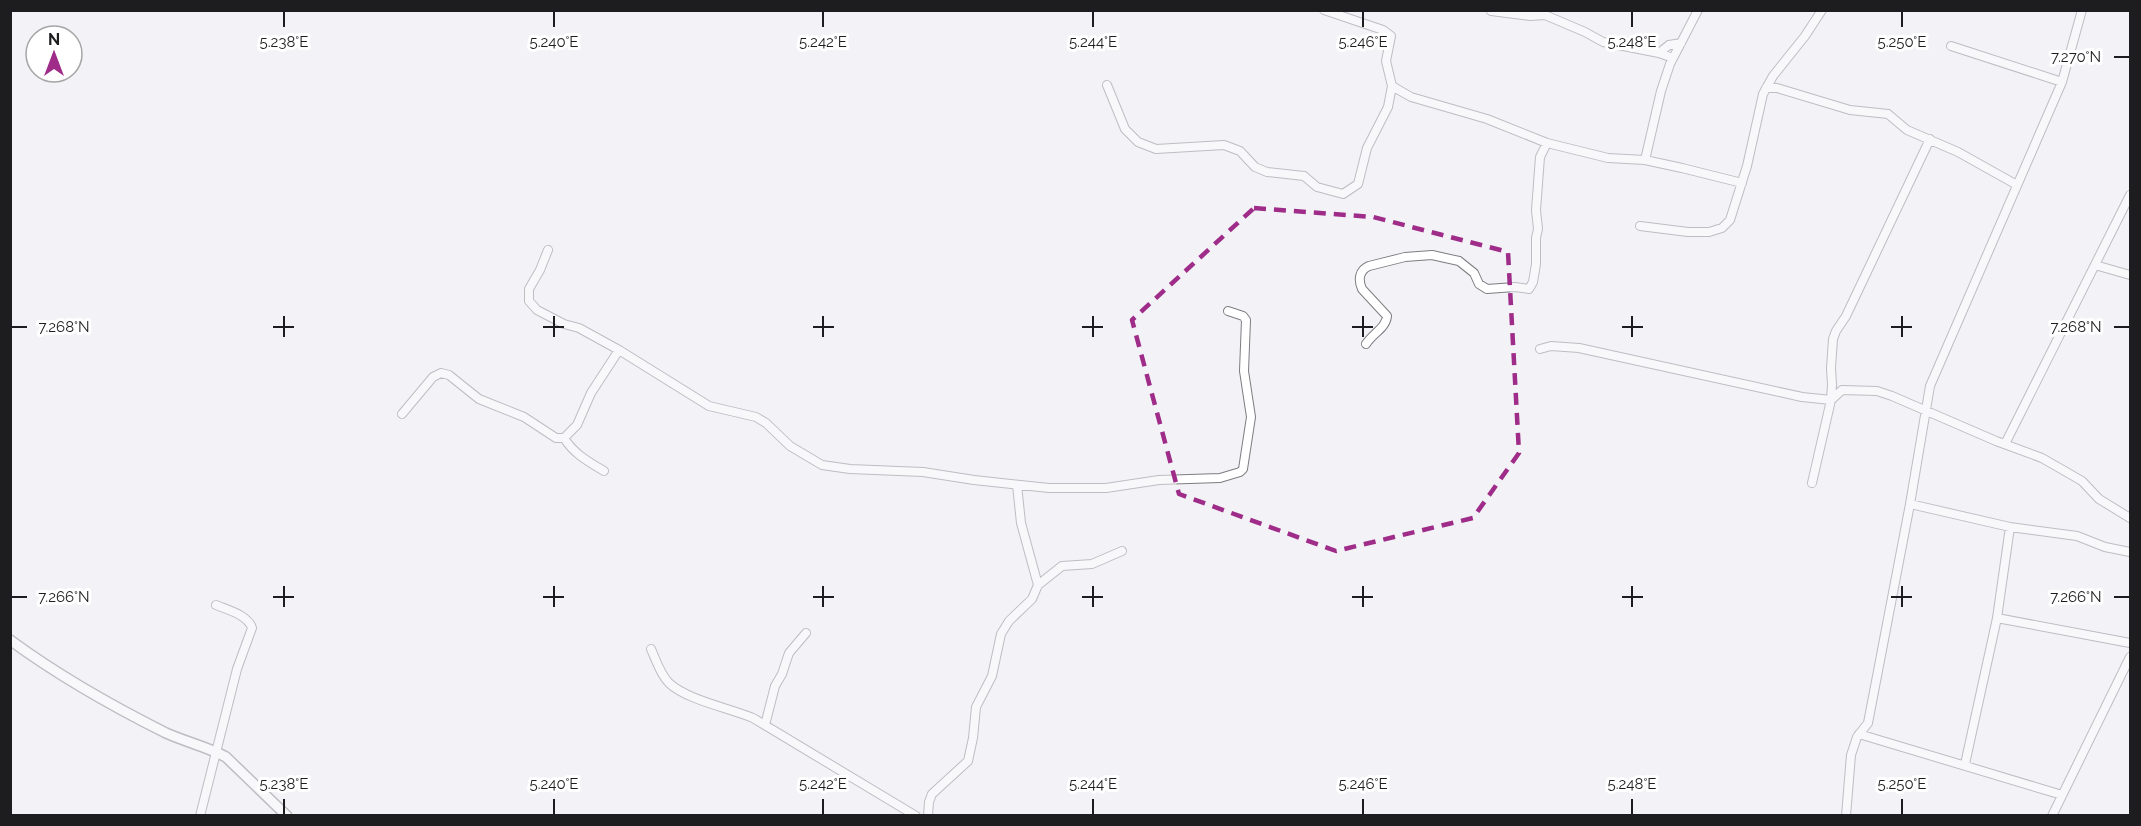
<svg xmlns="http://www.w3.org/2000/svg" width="2141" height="826" font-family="Raleway,sans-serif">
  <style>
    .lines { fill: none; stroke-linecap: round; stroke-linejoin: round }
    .minor-casing { stroke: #7d7d82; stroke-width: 10 }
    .tertiary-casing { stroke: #7d7d82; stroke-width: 12 }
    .minor { stroke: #fff; stroke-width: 8 }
    .tertiary { stroke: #fff; stroke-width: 9 }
    .marked { fill: none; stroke: #9e2c88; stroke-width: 4.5; stroke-dasharray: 12 8; stroke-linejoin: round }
    .ticks { fill: none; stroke: #1d1d1f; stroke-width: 2 }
    .ticks-label { font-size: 15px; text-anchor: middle; fill: #1d1d1f; stroke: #fff; stroke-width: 6; stroke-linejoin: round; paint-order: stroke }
  </style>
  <rect width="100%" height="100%" fill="#f2f2f7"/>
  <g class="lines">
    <defs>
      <path id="minor" d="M1324,10L1383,30L1391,36L1386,61L1392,86L1411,97L1487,119L1547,143L1608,158L1645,160L1682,168L1742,183
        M1491,11L1530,16L1545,15L1585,32L1603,42L1659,53L1673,58
        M1951,46L2062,82
        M1659,53L1669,45L1681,43
        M1107,85L1125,129L1138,142L1156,149L1224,145L1240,151L1255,167L1267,172L1304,176L1317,187L1343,194L1358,184L1367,148L1388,107L1392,86
        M1766,88H1777L1850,110L1888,114L1907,130L1958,152L2017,185
        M1645,160L1661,91L1670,64L1698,10
        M1640,226L1688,232H1709L1722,228L1730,220L1747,166L1763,94L1773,76L1805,36L1822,10
        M548,250L540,270L529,289V301L537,310L564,324L579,328L619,350L709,406L756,417L766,423L790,446L822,465L850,469L923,472L974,480L1049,488H1106L1159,480L1220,478L1240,472L1243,469L1251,417L1244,371L1246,320L1243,316L1228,311
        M2095,265L2130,275
        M1366,344C1373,333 1386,328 1387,316L1362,289C1358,280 1359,270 1369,266L1405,257L1432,255L1459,261L1474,273L1479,284L1487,289L1515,287L1529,289L1533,282L1536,264V238L1538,229L1536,210L1540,157L1547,143
        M1540,349L1551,346L1579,348L1802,397L1831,400L1842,390L1877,391L1892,396L1996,441L2042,458L2082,481L2099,499L2130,518
        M402,414L433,377L441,373L449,375L479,399L524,417L556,438H564L577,425L591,393L619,350
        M564,438C574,454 589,462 604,471
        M2005,444L2130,195
        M1812,483L1831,400L1832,385L1831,368L1833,339L1836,331L1846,316L1930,139
        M1910,504L2010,527L2077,536L2105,547L2130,552
        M1038,585L1062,566L1092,564L1122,551
        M1997,618L2130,643
        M651,649C656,660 660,674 669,683C687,700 729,708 753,718L916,816
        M765,725L775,686L782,674L789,653L806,633
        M1859,734L2062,795
        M1965,764L1997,618L2010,527
        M200,816L237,669L252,628C248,615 228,610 216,605
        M928,816L929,802L932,794L968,761L973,738L976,707L992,676L1001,634L1009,621L1032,599L1038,585L1021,523L1017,485
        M1846,816L1851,755L1857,737L1868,723L1910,504L1930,386L2062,82L2082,10
        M2052,816L2130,657"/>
      <path id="tertiary" d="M10,640C59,676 112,706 166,733C186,742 208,747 226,757L287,816"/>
    </defs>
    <use href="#minor" class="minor-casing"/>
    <use href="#tertiary" class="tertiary-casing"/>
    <use href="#minor" class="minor"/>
    <use href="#tertiary" class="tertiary"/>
  </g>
  <path d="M0 0H2141V826H0ZM1254,208L1373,217L1508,252L1519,453L1473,518L1336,551L1179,494L1132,320Z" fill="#f2f2f7" fill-opacity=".55" fill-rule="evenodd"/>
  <path class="marked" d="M1254,208L1373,217L1508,252L1519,453L1473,518L1336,551L1179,494L1132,320Z"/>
  <path class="ticks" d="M284,12V27M554,12V27M823,12V27M1093,12V27M1363,12V27M1632,12V27M1902,12V27M2114,57H2129M284,316V337M554,316V337M823,316V337M1093,316V337M1363,316V337M1632,316V337M1902,316V337M12,327H27M273,327H294M543,327H564M813,327H834M1082,327H1103M1352,327H1373M1622,327H1643M1891,327H1912M2114,327H2129M284,586V607M554,586V607M823,586V607M1093,586V607M1363,586V607M1632,586V607M1902,586V607M12,597H27M273,597H294M543,597H564M813,597H834M1082,597H1103M1352,597H1373M1622,597H1643M1891,597H1912M2114,597H2129M284,799V814M554,799V814M823,799V814M1093,799V814M1363,799V814M1632,799V814M1902,799V814"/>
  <g class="ticks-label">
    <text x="284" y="47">5.238°E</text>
    <text x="554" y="47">5.240°E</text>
    <text x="823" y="47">5.242°E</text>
    <text x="1093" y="47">5.244°E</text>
    <text x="1363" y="47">5.246°E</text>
    <text x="1632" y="47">5.248°E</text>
    <text x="1902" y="47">5.250°E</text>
    <text x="2076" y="62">7.270°N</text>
    <text x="64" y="332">7.268°N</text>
    <text x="2076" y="332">7.268°N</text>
    <text x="64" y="602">7.266°N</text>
    <text x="2076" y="602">7.266°N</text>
    <text x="284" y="789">5.238°E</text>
    <text x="554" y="789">5.240°E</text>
    <text x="823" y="789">5.242°E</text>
    <text x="1093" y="789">5.244°E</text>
    <text x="1363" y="789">5.246°E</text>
    <text x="1632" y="789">5.248°E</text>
    <text x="1902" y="789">5.250°E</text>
  </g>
  <rect width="2141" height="826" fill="none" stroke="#1d1d1f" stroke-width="24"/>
  <g transform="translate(54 54)"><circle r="28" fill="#ffffff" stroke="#a5a5a5" stroke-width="1.5"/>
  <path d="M0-4.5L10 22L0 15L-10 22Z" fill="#9e2c88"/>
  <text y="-9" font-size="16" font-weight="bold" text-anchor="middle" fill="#1d1d1f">N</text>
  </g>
</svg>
